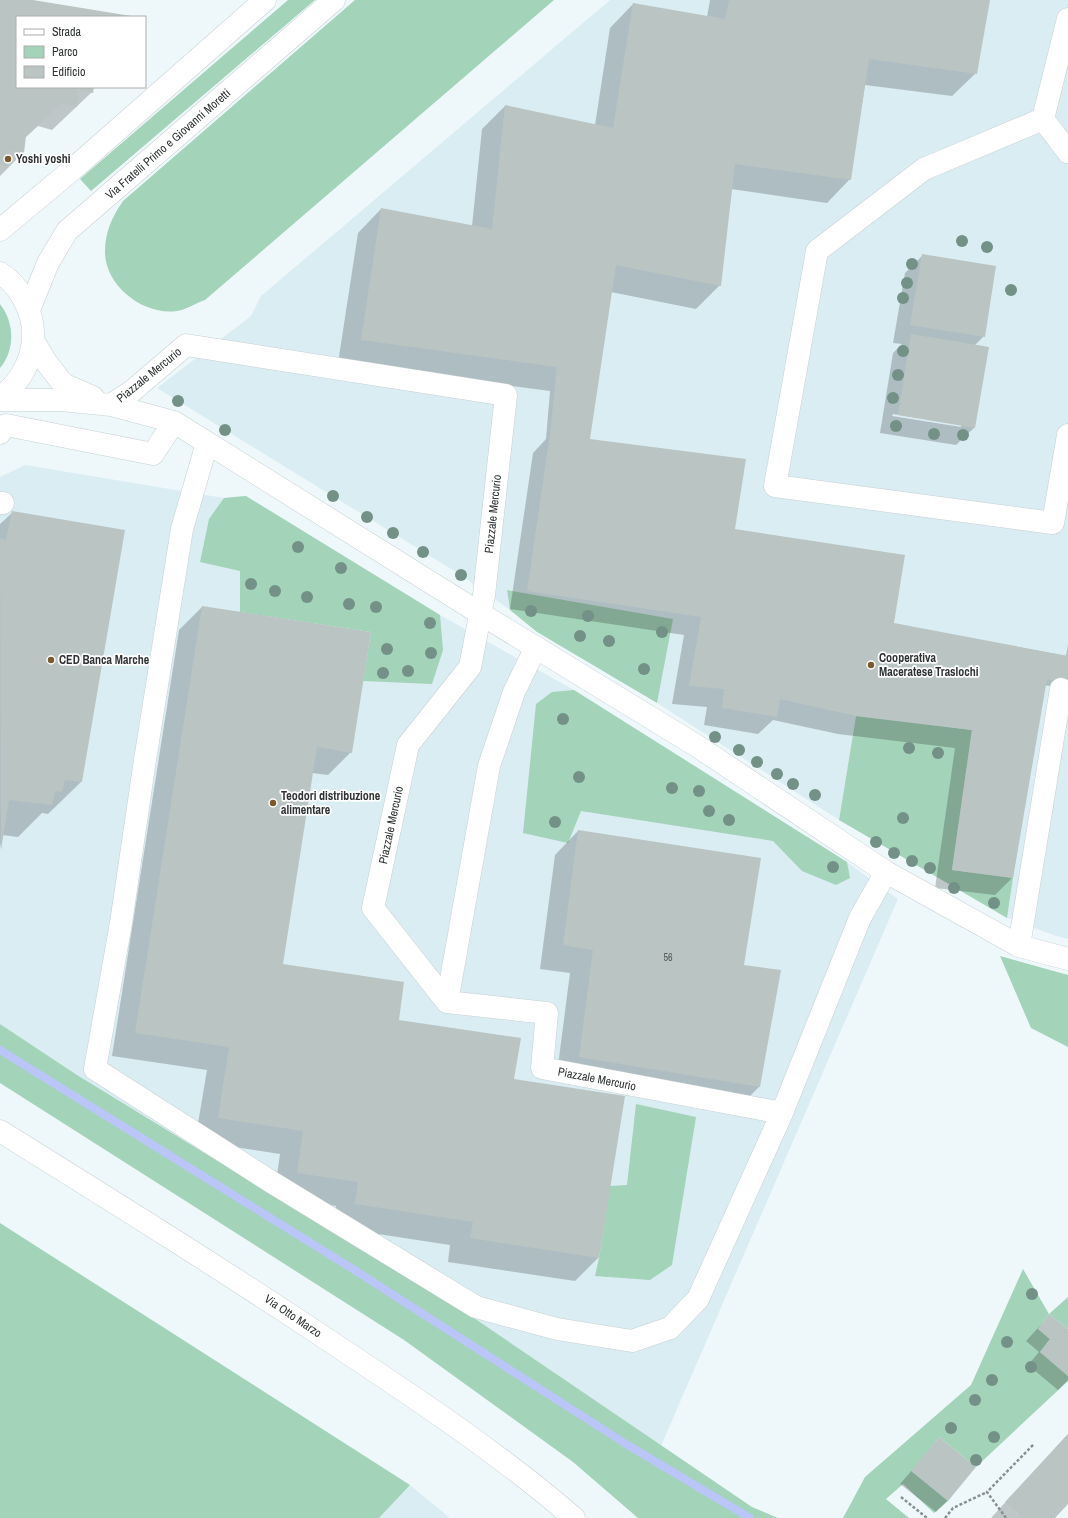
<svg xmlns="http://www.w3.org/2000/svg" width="1068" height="1518" font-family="'Archivo Narrow',sans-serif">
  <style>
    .built { fill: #daedf3 }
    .green { fill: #a3d3b8 }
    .shadow { fill: #0003; fill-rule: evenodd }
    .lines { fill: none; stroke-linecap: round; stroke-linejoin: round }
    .stream { stroke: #bac6f8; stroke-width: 8 }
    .building { fill: #bac5c3 }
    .minor-casing { stroke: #c6d0d3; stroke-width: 23 }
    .path { stroke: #888f91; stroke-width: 2.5; stroke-dasharray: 3 2; stroke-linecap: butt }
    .minor { stroke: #fff; stroke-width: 22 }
    .tree { fill: #739187 }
    .poi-dot { fill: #795b2f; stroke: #fff; stroke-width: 1.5 }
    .labels { text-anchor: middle; stroke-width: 3.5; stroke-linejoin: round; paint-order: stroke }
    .number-label { font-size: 10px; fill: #525858 }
    .street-label { font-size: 12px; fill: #2f3334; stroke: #fff }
    .poi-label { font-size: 12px; font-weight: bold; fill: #2f3334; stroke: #fff; text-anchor: start }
  </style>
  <rect width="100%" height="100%" fill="#eef8fb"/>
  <path class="built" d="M610,0H1068V939L1056,936L1007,918L1013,878L952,870L856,716L839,820L657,703L672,619L507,590L510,610L461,575L157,388L251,316L261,296Z
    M25,465L224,498L246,496L440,615L574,690L847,862L898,899L661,1446L471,1316L77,1075L0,1024V477Z
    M410,1485L450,1518H379Z"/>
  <path class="green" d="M288,0H315L91,191L80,179Z
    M355,0H554L205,300C196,303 186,310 177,311C144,316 105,286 105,252C105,232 112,217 123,201Z
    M0,304C15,323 15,350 0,368Z
    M246,496L440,615L443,650L432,684L363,681L371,632L240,612V571L200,562L209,519L224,498Z
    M507,590L673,619L657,703L537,632L510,610Z
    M574,690L847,862L850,878L836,885L802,871L773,841L581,811L568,843L523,833L536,704L552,692Z
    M856,716L972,730L952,870L1013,878L1007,918L839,820Z
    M1000,956L1068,975V1047L1031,1028Z
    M0,1024L77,1075L471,1316L752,1507L778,1518H638L573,1462L404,1340L0,1083Z
    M636,1104L696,1117L672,1265L650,1280L595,1276L599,1258L610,1186L627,1185Z
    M0,1223L410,1485L379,1518H0Z
    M1023,1269L1049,1314L1068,1297V1329L1049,1314L1038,1329L1050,1339L1040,1352L1068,1376V1381L976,1467L939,1437L912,1471L948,1501L934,1513L903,1484L886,1499L909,1518H843L865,1477L971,1385Z"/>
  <path class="shadow" d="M0,0H27L128,17H17V87H93L92,92L52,130L38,126L25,138L23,153L0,176Z
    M710,0H989L976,73L952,96L865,85L850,179L827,203L731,189L720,285L696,309L611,292L589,440L733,530L893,624L1066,656L1068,645V711L1061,688L1044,685L1013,877L995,895L935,888L955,748L838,734L773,720L758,734L704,725L707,707L672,704L684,635L510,609L533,453L546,439L550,391L338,363L358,233L381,209L472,226L482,129L505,106L595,125L610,28L633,4L707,17Z
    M923,255L984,336L974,346V428L956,445L880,433L893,353L902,344L893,343L905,273ZM893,414L961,425V427L892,416Z
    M13,512L81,782L48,814L42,813L18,837L2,835L0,849V524Z
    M202,607L351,752L328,775L312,773L282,964L397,1020L513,1080L598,1258L575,1281L448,1262L450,1245L332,1227L336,1206L274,1196L280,1154L195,1141L207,1070L112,1056L179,630Z
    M578,831L743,965L759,1087L736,1110L556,1081L570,973L540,969L555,855Z
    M1049,1316L1068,1331V1380L1058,1390L1028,1365L1039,1352L1026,1341Z
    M1068,1434V1503L1054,1518H991Z
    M939,1439L948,1500L936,1512L900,1484Z"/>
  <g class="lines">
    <path class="stream" d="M0,1050L356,1271L626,1444L750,1518"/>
  </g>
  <path class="building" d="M0,0H33L131,16L17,17V87H94L93,93L78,89L77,107L62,103L26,136L24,153L9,150L8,167L0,165Z
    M729,0H990L977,74L869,59L851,180L735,164L721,286L616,265L590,439L746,459L735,529L905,555L894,623L1068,656V683L1047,679L1013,878L952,870L972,730L856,716L780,699L777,717L722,708L724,689L689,686L701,617L527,591L550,434L557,367L361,340L381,208L492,229L505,105L613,128L633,3L725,19Z
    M922,254L996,266L985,337L910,325Z
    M911,334L989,347L975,428L898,415Z
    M12,511L125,530L82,782L65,780L62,792L55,791L52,805L9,800L1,850L0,538L6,540Z
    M202,606L371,632L352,753L317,747L283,964L404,982L399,1020L521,1038L514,1079L625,1096L599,1258L470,1238L473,1222L355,1204L358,1182L297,1173L303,1131L218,1118L229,1047L135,1033Z
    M578,830L761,858L744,965L781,970L760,1087L579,1057L593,950L563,945Z
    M1049,1314L1068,1329V1376L1040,1352L1050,1339L1038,1329Z
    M1068,1434V1504L1055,1518H1023L1005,1502Z
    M939,1437L976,1467L948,1501L911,1471Z"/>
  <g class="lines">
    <defs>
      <path id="minor" d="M1043,119L924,169L817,251L775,486L1053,523L1068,435
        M1043,119L1068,19
        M1043,119L1068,152
        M0,230L73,169L265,0
        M0,273C10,279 19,290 24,300C43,335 31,374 0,398
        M29,310L48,263L67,231L334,0
        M34,342L46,362L63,384L93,397
        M0,400H61L111,405L174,422L481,614L697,746L886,872L1019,946L1068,959
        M111,405L131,392L186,345L506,395L484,595L470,667L408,745L373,908L447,1002L489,766L514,692L536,647
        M0,433L6,425L153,454L174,422
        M207,443L182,529L145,760L121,923L95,1069L273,1183L476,1307L557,1329L632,1341L670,1328L698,1299L782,1113L860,918L886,872
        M0,503H3
        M1019,946L1061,689
        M447,1002L547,1013L542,1068L782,1113
        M0,1131C114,1202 228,1273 340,1348C420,1401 501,1455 574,1518"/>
    </defs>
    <use href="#minor" class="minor-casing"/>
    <path class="path" d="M901,1497L927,1518
      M945,1518L953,1508L987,1492
      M1006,1518L987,1492L1034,1444"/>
    <use href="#minor" class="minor"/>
  </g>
  <g class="tree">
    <circle cx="962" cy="241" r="6"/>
    <circle cx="987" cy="247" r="6"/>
    <circle cx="912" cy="264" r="6"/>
    <circle cx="907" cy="283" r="6"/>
    <circle cx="1011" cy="290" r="6"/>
    <circle cx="903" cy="298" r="6"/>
    <circle cx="903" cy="351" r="6"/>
    <circle cx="898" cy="375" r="6"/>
    <circle cx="893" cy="398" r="6"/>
    <circle cx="178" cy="401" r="6"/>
    <circle cx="896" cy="426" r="6"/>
    <circle cx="225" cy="430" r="6"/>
    <circle cx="934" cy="434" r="6"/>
    <circle cx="963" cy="435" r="6"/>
    <circle cx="333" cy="496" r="6"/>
    <circle cx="367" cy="517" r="6"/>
    <circle cx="393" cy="533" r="6"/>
    <circle cx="298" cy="547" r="6"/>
    <circle cx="423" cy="552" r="6"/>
    <circle cx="341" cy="568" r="6"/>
    <circle cx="461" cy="575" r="6"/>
    <circle cx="251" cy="584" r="6"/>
    <circle cx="275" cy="591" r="6"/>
    <circle cx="307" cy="597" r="6"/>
    <circle cx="349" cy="604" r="6"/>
    <circle cx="376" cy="607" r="6"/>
    <circle cx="531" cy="611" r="6"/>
    <circle cx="588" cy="616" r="6"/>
    <circle cx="430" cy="623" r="6"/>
    <circle cx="662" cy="632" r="6"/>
    <circle cx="580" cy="636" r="6"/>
    <circle cx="609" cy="641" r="6"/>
    <circle cx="387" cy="649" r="6"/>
    <circle cx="431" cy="653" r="6"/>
    <circle cx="644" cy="669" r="6"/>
    <circle cx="408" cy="671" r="6"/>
    <circle cx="383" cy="673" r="6"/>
    <circle cx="563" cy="719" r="6"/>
    <circle cx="715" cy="737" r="6"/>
    <circle cx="909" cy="748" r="6"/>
    <circle cx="739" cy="750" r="6"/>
    <circle cx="938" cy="753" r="6"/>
    <circle cx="757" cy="762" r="6"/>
    <circle cx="777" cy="774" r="6"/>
    <circle cx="579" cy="777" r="6"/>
    <circle cx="793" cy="784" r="6"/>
    <circle cx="672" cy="788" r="6"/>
    <circle cx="699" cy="791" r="6"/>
    <circle cx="815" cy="795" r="6"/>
    <circle cx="709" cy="811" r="6"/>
    <circle cx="903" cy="818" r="6"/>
    <circle cx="729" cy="820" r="6"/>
    <circle cx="555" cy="822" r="6"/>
    <circle cx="876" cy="842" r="6"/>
    <circle cx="894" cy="853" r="6"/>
    <circle cx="912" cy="861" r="6"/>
    <circle cx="833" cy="867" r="6"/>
    <circle cx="930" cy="868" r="6"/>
    <circle cx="954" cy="888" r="6"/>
    <circle cx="994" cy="903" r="6"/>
    <circle cx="1032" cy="1294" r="6"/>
    <circle cx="1007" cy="1342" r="6"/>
    <circle cx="1031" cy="1367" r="6"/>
    <circle cx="992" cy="1380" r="6"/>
    <circle cx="975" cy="1400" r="6"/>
    <circle cx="951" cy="1428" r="6"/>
    <circle cx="994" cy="1437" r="6"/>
    <circle cx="976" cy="1460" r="6"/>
  </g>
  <g class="poi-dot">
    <circle cx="8" cy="159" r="4"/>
    <circle cx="51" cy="660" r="4"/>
    <circle cx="871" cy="665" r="4"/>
    <circle cx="273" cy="803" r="4"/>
  </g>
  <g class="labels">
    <g class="number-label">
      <text x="668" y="961">56</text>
    </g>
    <g class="street-label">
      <text transform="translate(168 144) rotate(-41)" y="4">Via Fratelli Primo e Giovanni Moretti</text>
      <text transform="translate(149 375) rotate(-39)" y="4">Piazzale Mercurio</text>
      <text transform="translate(493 514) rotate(-84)" y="4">Piazzale Mercurio</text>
      <text transform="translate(391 825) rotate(-78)" y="4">Piazzale Mercurio</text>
      <text transform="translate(597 1079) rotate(11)" y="4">Piazzale Mercurio</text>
      <text transform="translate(293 1316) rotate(34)" y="4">Via Otto Marzo</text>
    </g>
    <g class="poi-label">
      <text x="16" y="163">Yoshi yoshi</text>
      <text x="879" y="662">Cooperativa<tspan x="879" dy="14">Maceratese Traslochi</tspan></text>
      <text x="59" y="664">CED Banca Marche</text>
      <text x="281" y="800">Teodori distribuzione<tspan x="281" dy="14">alimentare</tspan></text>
    </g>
  </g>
  <rect x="16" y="16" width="130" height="72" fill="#ffffff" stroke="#acadae"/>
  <rect x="24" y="29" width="20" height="6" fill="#ffffff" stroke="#acadae"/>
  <text x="52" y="36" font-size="12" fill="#2f3334">Strada</text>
  <rect x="24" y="46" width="20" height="12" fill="#a3d3b8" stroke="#acadae"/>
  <text x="52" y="56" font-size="12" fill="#2f3334">Parco</text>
  <rect x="24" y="66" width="20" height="12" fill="#bac5c3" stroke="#acadae"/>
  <text x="52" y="76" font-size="12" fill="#2f3334">Edificio</text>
</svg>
